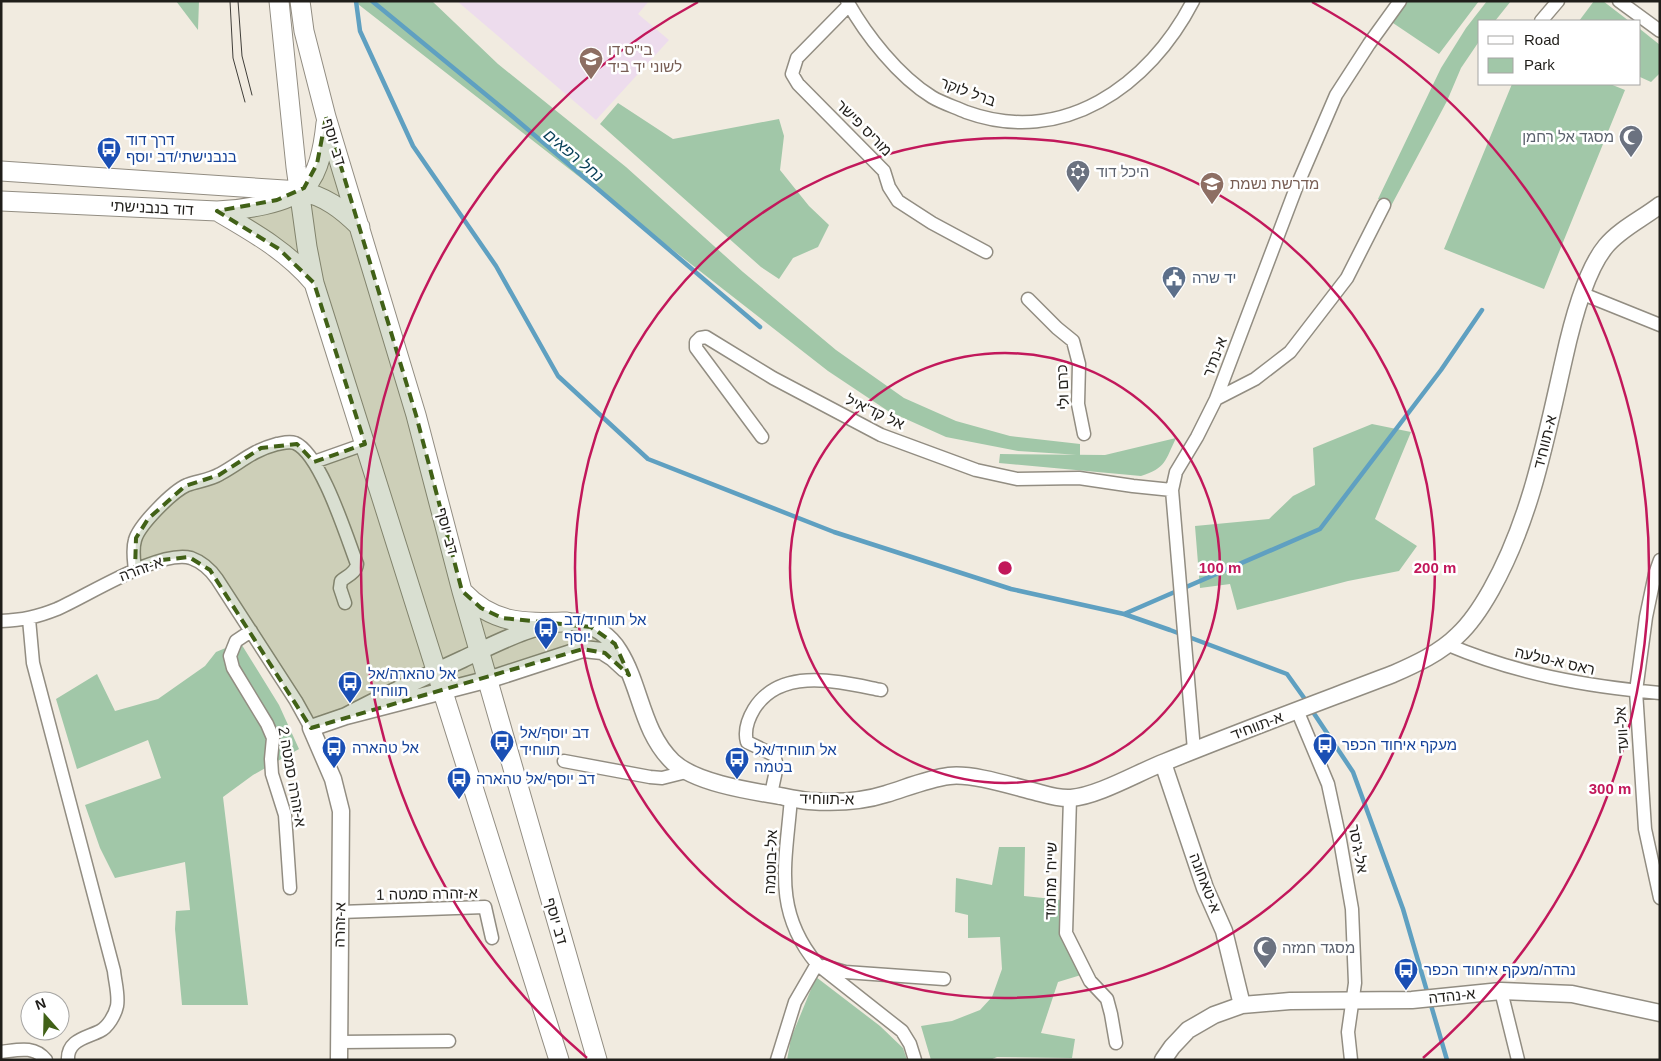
<svg xmlns="http://www.w3.org/2000/svg" width="1661" height="1061" font-family="Helvetica,Heebo,sans-serif">
  <style>
    .education { fill: #eddced }
    .green { fill: #a1c7a8 }
    .lines { fill: none; stroke-linecap: round; stroke-linejoin: round }
    .stream { stroke: #5fa0c1; stroke-width: 4.5 }
    .minor-casing { stroke: #928d82; stroke-width: 15 }
    .tertiary-casing { stroke: #928d82; stroke-width: 19 }
    .secondary-casing { stroke: #928d82; stroke-width: 21 }
    .minor { stroke: #fff; stroke-width: 12 }
    .tertiary { stroke: #fff; stroke-width: 16 }
    .secondary { stroke: #fff; stroke-width: 19 }
    .tram { stroke: #403e39; stroke-width: 1 }
    .marked { fill: #416117; fill-opacity: 0.2; stroke: #416117; stroke-width: 4; stroke-dasharray: 10 6; stroke-linejoin: round }
    .ring { fill: none; stroke: #c2185b; stroke-width: 2.5 }
    .labels { text-anchor: middle; stroke-width: 5; stroke-linejoin: round; paint-order: stroke }
    .education-label { font-size: 15px; fill: #785e54; stroke: #fff; text-anchor: start }
    .street-label { font-size: 15px; fill: #201e1a; stroke: #fff }
    .worship-label { font-size: 15px; fill: #5b616d; stroke: #fff; text-anchor: start }
    .transit-label { font-size: 15px; fill: #164399; stroke: #fff; text-anchor: start }
    .service-label { font-size: 15px; fill: #4e5e75; stroke: #fff; text-anchor: start }
    .water-label { font-size: 16px; font-style: italic; fill: #0b425a; stroke: #fff }
    .centre { fill: #c2185b; stroke: #fff; stroke-width: 2.5 }
    .ring-label { font-size: 15px; text-anchor: middle; font-weight: bold; fill: #c2185b; stroke: #fff; stroke-width: 5; stroke-linejoin: round; paint-order: stroke }
  </style>
  <rect width="100%" height="100%" fill="#f1ebe0"/>
  <path class="education" d="M457,1H649L638,14L669,40L596,120Z"/>
  <path class="green" d="M176,1H199L198,30Z
    M354,1H432L498,64L626,167L743,272L836,350L904,398L956,421L1010,436L1080,444V455L1018,451L946,437L888,411L828,371Z
    M1405,1H1479L1439,54L1390,21Z
    M1487,1H1511L1495,21H1480V40L1461,68L1447,101L1391,206L1378,199L1441,68L1466,28Z
    M1594,1H1603L1629,21H1579Z
    M1640,29L1660,45V73L1651,82L1640,77Z
    M1512,84H1610L1625,90L1544,289L1444,249Z
    M618,103L673,139L779,119L784,136L780,170L809,206L829,225L818,247L793,258L779,279L761,267L600,124Z
    M1372,424L1411,432L1375,519L1417,546L1399,571L1348,581L1237,610L1230,584L1200,588L1195,526L1269,519L1293,496L1315,485L1313,448Z
    M1176,438C1165,461 1166,468 1141,476L999,463L1000,454L1105,455Z
    M240,642L279,705L299,749L253,775L223,797L248,1005H182L175,929L176,911L190,910L185,862L115,878L100,848L85,805L161,778L148,740L77,769L56,699L97,674L115,711L158,699L205,666L216,652Z
    M999,847H1025L1024,896L1062,900V940L1081,975L1058,982L1041,1033L1075,1039L1072,1058L997,1057L990,1060H931L921,1026L952,1021L980,1010L992,997L1002,969L1000,937L968,938V915L955,912L956,878L992,885Z
    M816,977L880,1026L903,1048L907,1060H787L791,1038Z"/>
  <g class="lines">
    <path class="stream" d="M356,1L360,31L413,146L496,266L558,376L648,459L834,532L1011,589L1124,614L1170,630L1287,674L1307,702
      M372,1L512,116L760,327
      M1124,614L1320,529L1441,370L1482,310
      M1311,709L1353,772L1403,909L1447,1060"/>
    <defs>
      <path id="minor" d="M847,1C866,35 898,76 932,97C942,103 955,107 966,112C1063,147 1149,86 1193,1
        M1619,1L1660,31
        M849,5L797,58L792,74L798,84L884,171L889,187L898,201L932,223L986,252
        M1541,21L1558,1
        M1583,294L1660,325
        M1028,299L1057,328L1073,341L1079,364L1078,404L1084,434
        M1216,399L1255,379L1290,352L1347,278L1384,205
        M762,437L696,348V342L700,338L706,337L773,378L881,435L976,470L1017,479L1079,478L1133,486L1172,490
        M314,462L365,444
        M1660,560L1655,574L1646,617L1636,691L1645,829L1660,898
        M135,570C134,560 132,550 135,540C139,525 173,491 187,485C198,481 210,480 220,474C242,462 251,451 277,444C283,443 289,441 295,443C321,454 347,538 357,564C356,573 347,576 341,581L340,588L345,603
        M29,619L33,663L114,971C115,982 119,995 117,1006C115,1015 108,1027 100,1031C86,1038 67,1040 68,1060
        M1,621C23,620 37,617 57,609C87,596 160,549 191,558C202,562 210,569 217,579L296,701L311,728
        M251,631L236,641L230,656L233,668L267,724L273,738L271,759L272,774L285,815L290,888
        M1446,644C1517,674 1584,686 1660,693
        M1297,710L1328,784L1340,840L1352,909L1355,983L1348,1032L1351,1060
        M1194,750L1172,490L1176,472L1197,437L1216,399L1296,188L1336,95L1369,44L1400,1
        M564,761L650,777L662,778L686,772
        M771,794L777,766L774,755L747,742C744,731 748,719 754,709C781,666 840,682 881,690
        M791,798C786,862 772,910 817,964L902,1031L910,1044L915,1060
        M1070,798L1066,933L1090,981L1107,999L1111,1014L1116,1043
        M340,912L485,907L492,938
        M824,966L845,972L944,979
        M1501,991L1518,1060
        M339,1042L449,1041
        M1,1052C18,1050 34,1045 46,1060
        M777,1060L795,1002L817,964"/>
      <path id="tertiary" d="M346,716C384,696 424,677 463,659C493,645 542,619 575,622C593,624 610,636 619,651C641,686 641,731 673,762C696,783 750,791 780,796C790,798 799,800 809,801C835,803 861,802 886,794C906,788 927,779 949,776C972,773 1012,786 1036,792C1047,795 1059,799 1071,798C1098,796 1139,772 1165,762C1241,731 1317,703 1393,674C1416,664 1440,653 1458,635C1471,623 1482,606 1491,590C1531,519 1546,438 1564,359C1571,327 1585,271 1606,246C1620,229 1642,219 1660,205
        M1163,763L1205,888L1224,931L1242,1005
        M339,1060L341,811L333,779L311,728L346,716L497,677L583,649L602,651L613,658L625,669
        M1163,1060L1172,1047L1188,1030L1214,1015L1242,1005L1290,1001L1412,1000L1501,991L1572,994L1660,1013"/>
      <path id="secondary" d="M279,1L296,167L307,247L314,283L559,1060
        M300,1L304,31L326,117L416,415L462,591L597,1060
        M1,171L300,191C325,196 342,209 360,227
        M1,201L217,211C241,210 289,204 306,186C320,171 324,143 326,123
        M217,211C253,232 287,251 314,283
        M463,592C494,625 526,623 567,622"/>
    </defs>
    <use href="#minor" class="minor-casing"/>
    <use href="#tertiary" class="tertiary-casing"/>
    <use href="#secondary" class="secondary-casing"/>
    <use href="#minor" class="minor"/>
    <use href="#tertiary" class="tertiary"/>
    <use href="#secondary" class="secondary"/>
    <path class="tram" d="M230,1L233,58L245,102
      M238,1L242,56L252,95"/>
  </g>
  <path class="marked" d="M326,117L416,415L462,591L481,608L502,618L591,627L615,644L629,675L605,653L583,649L311,728L210,570L189,557L162,560L135,570L136,538L148,519L185,486L219,475L261,448L297,444L314,462L365,444L314,283L279,249L217,211L277,200L304,188L317,164Z"/>
  <g class="ring">
    <circle cx="1005" cy="568" r="215"/>
    <circle cx="1005" cy="568" r="430"/>
    <path d="M587 1058A644 644 0 0 1 698 2M1312 2A644 644 0 0 1 1423 1058"/>
  </g>
  <defs>
    <symbol id="school-pin" viewBox="-11 -11 22 30"><path d="M0 17L-7.5 6A9.5 9.5 0 1 1 7.5 6Z" fill="#8d6e63" stroke="#fff"/><path d="M0-5L7-2L0 1L-7-2ZM-4 1L0 2.5L4 1V4Q0 6-4 4Z" fill="#fff"/></symbol>
    <symbol id="mosque-pin" viewBox="-11 -11 22 30"><path d="M0 17L-7.5 6A9.5 9.5 0 1 1 7.5 6Z" fill="#6b7280" stroke="#fff"/><path d="M3.5-4.9A6 6 0 1 0 3.5 4.9A5 5 0 1 1 3.5-4.9Z" fill="#fff"/></symbol>
    <symbol id="bus-pin" viewBox="-11 -11 22 30"><path d="M0 17L-7.5 6A9.5 9.5 0 1 1 7.5 6Z" fill="#1a4fb4" stroke="#fff"/><path d="M-5-6H5V4H4V6H2V4H-2V6H-4V4H-5ZM-3.5-4V0h7V-4ZM-3.5 1.2v1.5H-2V1.2ZM2 1.2v1.5H3.5V1.2Z" fill="#fff"/></symbol>
    <symbol id="synagogue-pin" viewBox="-11 -11 22 30"><path d="M0 17L-7.5 6A9.5 9.5 0 1 1 7.5 6Z" fill="#6b7280" stroke="#fff"/><path d="M0-6.5L5.6 3.2H-5.6ZM0 6.5L5.6-3.2H-5.6Z" fill="#fff"/></symbol>
    <symbol id="civic-pin" viewBox="-11 -11 22 30"><path d="M0 17L-7.5 6A9.5 9.5 0 1 1 7.5 6Z" fill="#5c6f8a" stroke="#fff"/><path d="M-.6-6.5H3V-4.5H.6V-3L4-1V1h2V6H-6V1h2V-1L-.6-3ZM-1.2 2.5V6h2.4V2.5Z" fill="#fff"/></symbol>
  </defs>
  <g fill-rule="evenodd">
    <use href="#school-pin" x="577" y="45" width="28" height="38"/>
    <use href="#mosque-pin" x="1617" y="123" width="28" height="38"/>
    <use href="#bus-pin" x="95" y="135" width="28" height="38"/>
    <use href="#synagogue-pin" x="1064" y="158" width="28" height="38"/>
    <use href="#school-pin" x="1198" y="170" width="28" height="38"/>
    <use href="#civic-pin" x="1160" y="264" width="28" height="38"/>
    <use href="#bus-pin" x="532" y="615" width="28" height="38"/>
    <use href="#bus-pin" x="336" y="669" width="28" height="38"/>
    <use href="#bus-pin" x="488" y="728" width="28" height="38"/>
    <use href="#bus-pin" x="1311" y="731" width="28" height="38"/>
    <use href="#bus-pin" x="320" y="734" width="28" height="38"/>
    <use href="#bus-pin" x="723" y="745" width="28" height="38"/>
    <use href="#bus-pin" x="445" y="765" width="28" height="38"/>
    <use href="#mosque-pin" x="1251" y="934" width="28" height="38"/>
    <use href="#bus-pin" x="1392" y="956" width="28" height="38"/>
  </g>
  <g class="labels">
    <g class="education-label">
      <text x="608" y="55">בי"ס דו<tspan x="608" dy="17">לשוני יד ביד</tspan></text>
      <text x="1230" y="189">מדרשת נשמת</text>
    </g>
    <g class="street-label">
      <text transform="translate(968 92) rotate(20)" y="5">ברל לוקר</text>
      <text transform="translate(864 128) rotate(45)" y="5">מוריס פישר</text>
      <text transform="translate(334 142) rotate(73)" y="5">דב יוסף</text>
      <text transform="translate(152 208) rotate(3)" y="5">דוד בנבנישתי</text>
      <text transform="translate(1215 357) rotate(-69)" y="5">א-נת'ר</text>
      <text transform="translate(1063 387) rotate(-93)" y="5">כרם ולי</text>
      <text transform="translate(875 412) rotate(25)" y="5">אל קד'איל</text>
      <text transform="translate(1545 442) rotate(-76)" y="5">א-תווחיד</text>
      <text transform="translate(447 531) rotate(75)" y="5">דב יוסף</text>
      <text transform="translate(141 569) rotate(-21)" y="5">א-זהרה</text>
      <text transform="translate(1555 661) rotate(13)" y="5">ראס א-טלעה</text>
      <text transform="translate(1257 726) rotate(-21)" y="5">א-תווחיד</text>
      <text transform="translate(1622 730) rotate(-94)" y="5">אל-וועד</text>
      <text transform="translate(292 777) rotate(80)" y="5">א-זהרה סמטה 2</text>
      <text transform="translate(827 799) rotate(1)" y="5">א-תווחיד</text>
      <text transform="translate(1358 849) rotate(79)" y="5">אל-ג'סר</text>
      <text transform="translate(771 862) rotate(-88)" y="5">אל-בוטמה</text>
      <text transform="translate(1051 881) rotate(-89)" y="5">שייח' מחמוד</text>
      <text transform="translate(1205 883) rotate(69)" y="5">א-טאחונה</text>
      <text transform="translate(427 894) rotate(-1)" y="5">א-זהרה סמטה 1</text>
      <text transform="translate(556 921) rotate(74)" y="5">דב יוסף</text>
      <text transform="translate(340 925) rotate(-89)" y="5">א-זהרה</text>
      <text transform="translate(1452 996) rotate(-6)" y="5">א-נהדה</text>
    </g>
    <g class="worship-label">
      <text x="1614" y="142" text-anchor="end">מסגד אל רחמן</text>
      <text x="1096" y="177">היכל דוד</text>
      <text x="1282" y="953">מסגד חמזה</text>
    </g>
    <g class="transit-label">
      <text x="126" y="145">דרך דוד<tspan x="126" dy="17">בנבנישתי/דב יוסף</tspan></text>
      <text x="564" y="625">אל תווחיד/דב<tspan x="564" dy="17">יוסף</tspan></text>
      <text x="368" y="679">אל טהארה/אל<tspan x="368" dy="17">תווחיד</tspan></text>
      <text x="520" y="738">דב יוסף/אל<tspan x="520" dy="17">תווחיד</tspan></text>
      <text x="1342" y="750">מעקף איחוד הכפר</text>
      <text x="352" y="753">אל טהארה</text>
      <text x="754" y="755">אל תווחיד/אל<tspan x="754" dy="17">בטמה</tspan></text>
      <text x="476" y="784">דב יוסף/אל טהארה</text>
      <text x="1424" y="975">נהדה/מעקף איחוד הכפר</text>
    </g>
    <g class="service-label">
      <text x="1192" y="283">יד שרה</text>
    </g>
    <g class="water-label">
      <text transform="translate(574 155) rotate(40)" y="6">נחל רפאים</text>
    </g>
  </g>
  <circle cx="1005" cy="568" r="8" class="centre"/>
  <g class="ring-label">
    <text x="1220" y="573">100 m</text>
    <text x="1435" y="573">200 m</text>
    <text x="1610" y="794">300 m</text>
  </g>
  <rect width="1661" height="1061" fill="none" stroke="#201e1a" stroke-width="5"/>
  <rect x="1478" y="20" width="162" height="65" fill="#ffffff" stroke="#a6a5a3"/>
  <rect x="1488" y="36" width="25" height="8" fill="#ffffff" stroke="#a6a5a3"/>
  <text x="1524" y="45" font-size="15" fill="#201e1a">Road</text>
  <rect x="1488" y="58" width="25" height="15" fill="#a1c7a8" stroke="#a6a5a3"/>
  <text x="1524" y="70" font-size="15" fill="#201e1a">Park</text>
  <g transform="translate(45 1016) rotate(340)"><circle r="24" fill="#ffffff" stroke="#a6a5a3"/>
  <path d="M0-4L9 19L0 12L-9 19Z" fill="#416117"/>
  <text y="-8" font-size="14" font-weight="bold" text-anchor="middle" fill="#201e1a">N</text>
  </g>
</svg>
